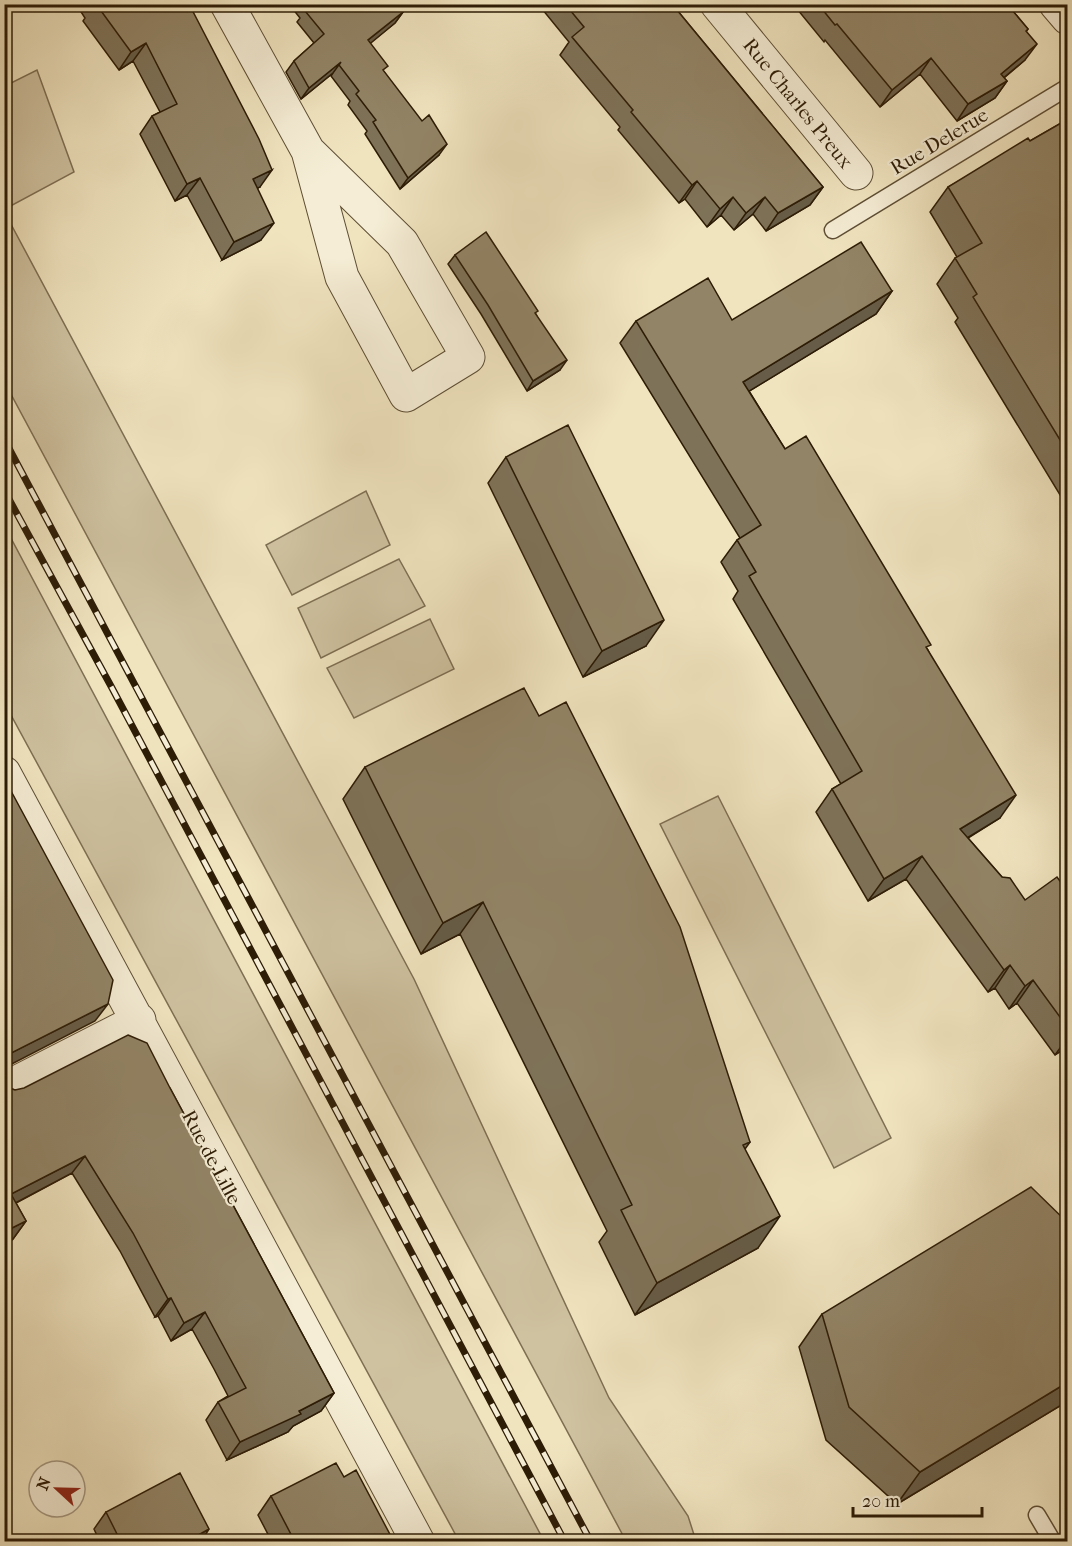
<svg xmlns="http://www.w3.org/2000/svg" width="1072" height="1546" font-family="'IM FELL French Canon',serif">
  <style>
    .green { fill: #cfc2a0; stroke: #7e6f53; stroke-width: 1.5 }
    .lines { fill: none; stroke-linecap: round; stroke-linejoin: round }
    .lane-casing { stroke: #5e4e34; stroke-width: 19 }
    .street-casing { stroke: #5e4e34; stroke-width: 35 }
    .lane { stroke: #f5edd5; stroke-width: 16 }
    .street { stroke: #f5edd5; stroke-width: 33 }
    .rail-casing { stroke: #2d1c06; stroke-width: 7 }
    .rail { stroke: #f5edd5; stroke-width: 4.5; stroke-dasharray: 14; stroke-linecap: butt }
    .wall { fill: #7e7258; stroke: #2d1c06; stroke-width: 1.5 }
    .shaded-wall { fill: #665c47; stroke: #2d1c06; stroke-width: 1.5 }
    .building { fill: #928466; stroke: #2d1c06; stroke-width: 1.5 }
    .labels { text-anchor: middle; stroke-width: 4.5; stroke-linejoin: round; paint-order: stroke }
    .street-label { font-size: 20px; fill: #2d1c06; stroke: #f5edd5 }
  </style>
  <rect width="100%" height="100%" fill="#f0e4bf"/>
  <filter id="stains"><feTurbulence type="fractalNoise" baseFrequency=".00333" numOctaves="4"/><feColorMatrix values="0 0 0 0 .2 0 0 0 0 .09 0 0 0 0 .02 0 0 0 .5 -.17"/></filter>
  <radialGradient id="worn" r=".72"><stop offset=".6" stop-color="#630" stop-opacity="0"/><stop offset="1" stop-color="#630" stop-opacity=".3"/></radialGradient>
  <path class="green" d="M37,70L74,172L5,209V86Z
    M5,213L414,979L609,1398L688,1516L696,1541H626L5,383Z
    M366,491L390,545L292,595L266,545Z
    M4,527H5L544,1541H459L5,704Z
    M399,559L425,606L321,658L298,608Z
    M430,619L454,669L354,718L327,668Z
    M718,796L891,1138L834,1168L660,824Z"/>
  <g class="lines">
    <defs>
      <path id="lane" d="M833,230L1068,87
        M1037,1515L1053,1542"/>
      <path id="street" d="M227,4L308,151L342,277L406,395L468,357L402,243L308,151
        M717,4L856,173
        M1056,4L1068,18
        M4,773L418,1542
        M4,1089L139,1020"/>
    </defs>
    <use href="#lane" class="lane-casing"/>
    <use href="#street" class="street-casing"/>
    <use href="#lane" class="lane"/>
    <use href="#street" class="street"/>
    <defs>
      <path id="rail" d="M4,439L591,1542
        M4,490L112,688L565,1542"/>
    </defs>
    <use href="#rail" class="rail-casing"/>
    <use href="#rail" class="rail"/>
  </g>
  <path class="wall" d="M76,4H189L260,187L257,188L261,240L222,260L187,195L175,201L140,134L152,116L160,112L133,61L119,70L83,21L85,18Z
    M289,4H359L403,12L395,23L370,43L384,72L439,155L400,189L365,134L367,131L348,105L350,101L331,76L333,73L301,99L286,72L294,61L314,43L297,22L300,18Z
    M538,4H672L823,187L810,205L766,231L753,214L734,230L721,215L707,227L685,199L679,203L618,130L620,127L560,55L569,42Z
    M793,4H1007L1028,29L1026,32L1025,60L1004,78L1007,81L995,98L957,121L920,74L880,107L825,40L824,42Z
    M1068,119V508L955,322L958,318L937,284L955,258L957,257L930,212L948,187L1030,141Z
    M455,255L536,314L560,370L527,391L481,314L448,264Z
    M892,291L876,314L749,391L785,449L928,650L1000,818L968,838L1002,877L1025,900L1068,892V1060L1061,1051L1055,1055L1017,1003L1009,1009L995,988L988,992L906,879L868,901L816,812L832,789L841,784L733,599L738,591L721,562L737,540L740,538L620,343L636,321L732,320Z
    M506,457L646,646L583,677L488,483Z
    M365,767L750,1142L745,1149L758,1248L635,1315L599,1242L607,1231L460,934L421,954L343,799Z
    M6,1087L15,1090L170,1088L334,1393L321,1411L293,1426L288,1432L227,1460L206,1420L218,1402L228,1396L214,1369L192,1329L171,1341L158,1316L155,1317L120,1251L72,1173L16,1203L26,1221L13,1239Z
    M822,1314L1068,1401L897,1504L826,1440L799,1347Z
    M344,1477L394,1542H272L258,1515L271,1496Z
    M106,1512L201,1542H100L94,1529Z"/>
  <path class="shaded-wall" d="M403,12L395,23L360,52L368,40Z
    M146,43L133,61L119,70L131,52Z
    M1037,44L1025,60L989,90L1001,74Z
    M931,58L920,74L880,107L892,90Z
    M341,62L333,73L301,99L309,88Z
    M1007,81L995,98L957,121L968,104Z
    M447,144L439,155L400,189L408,178Z
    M272,170L260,187L241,197L253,179Z
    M200,178L187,195L175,201L187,184Z
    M697,181L685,199L679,203L692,185Z
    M823,187L810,205L766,231L778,213Z
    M733,197L721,215L707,227L720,209Z
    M765,197L753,214L734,230L746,213Z
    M274,223L261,240L222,260L234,242Z
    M892,291L876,314L728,404L743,382Z
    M567,360L560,370L527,391L533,381Z
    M664,620L646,646L583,677L602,651Z
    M1016,795L1000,818L944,852L960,829Z
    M922,856L906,879L868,901L884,879Z
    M483,902L460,934L421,954L443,923Z
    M1010,965L995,988L988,992L1004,970Z
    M1033,980L1017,1003L1009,1009L1025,986Z
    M108,1004L95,1021L4,1068V1058L7,1055Z
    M1068,1037V1041L1061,1051L1055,1055Z
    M85,1156L72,1173L4,1209L11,1194Z
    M780,1216L758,1248L635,1315L657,1283Z
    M26,1221L13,1239L4,1244V1232Z
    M171,1298L158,1316L155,1317L168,1299Z
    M205,1312L192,1329L171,1341L184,1323Z
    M1068,1382V1401L897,1504L920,1472Z
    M334,1393L321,1411L293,1426L288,1432L227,1460L240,1442Z
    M209,1529L201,1542H186Z"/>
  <path class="building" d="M96,4H189L259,139L272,170L253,179L274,223L234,242L200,178L187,184L152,116L177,104L146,43L131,52Z
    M306,4H397L403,12L368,40L388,66L383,70L422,121L429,115L447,144L408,178L373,122L376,120L356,94L359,91L339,65L341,62L309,88L294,61L324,34L305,11L309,8Z
    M565,4H672L823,187L778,213L765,197L746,213L733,197L720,209L697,181L692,185L631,112L633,110L572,37L584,27Z
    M818,4H1007L1028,29L1026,31L1037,44L1001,74L1007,81L968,104L931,58L892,90L837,24L835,25Z
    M1068,119V453L973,297L977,294L955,258L982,243L948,187L1028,138L1030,141Z
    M486,232L538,311L535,313L567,360L533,381L488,305L455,255Z
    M861,242L892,291L743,382L785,449L806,436L931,645L926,647L1016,795L960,829L1002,877L1010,878L1025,900L1057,877L1068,892V1028L1033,980L1025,986L1010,965L1004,970L922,856L884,879L832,789L862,771L749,576L756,572L737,540L761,525L636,321L708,278L732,320Z
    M568,425L664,620L602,651L506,457Z
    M524,688L539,716L566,702L680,927L750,1142L743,1145L780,1216L657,1283L621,1210L632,1205L483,902L443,923L365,767Z
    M4,778L113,980L108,1004L7,1055L4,1058Z
    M128,1035L147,1043L170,1088L334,1393L299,1411L301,1414L240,1442L218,1402L246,1388L226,1351L205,1312L184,1323L171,1298L168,1299L133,1233L85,1156L11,1194L26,1221L4,1232V1085L6,1087L15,1090L24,1088Z
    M1031,1187L1068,1223V1382L920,1472L849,1407L822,1314Z
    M336,1463L344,1477L356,1470L394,1542H295L271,1496Z
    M180,1473L209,1529L186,1542H121L106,1512Z"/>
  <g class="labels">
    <g class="street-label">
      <text transform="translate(798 103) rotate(51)" y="7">Rue Charles Preux</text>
      <text transform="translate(939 141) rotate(-31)" y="7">Rue Delerue</text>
      <text transform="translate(212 1157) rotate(62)" y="7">Rue de Lille</text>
    </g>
  </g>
  <rect width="1072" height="1546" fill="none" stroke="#f0e4bf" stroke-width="24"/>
  <rect x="6" y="6" width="1060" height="1534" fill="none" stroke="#2d1c06" stroke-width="3"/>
  <rect x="12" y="12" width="1048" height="1522" fill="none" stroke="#2d1c06" stroke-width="1.5"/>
  <g transform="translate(57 1489) rotate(292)"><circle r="28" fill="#f5edd5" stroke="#a59982" stroke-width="1.5"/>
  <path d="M0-4.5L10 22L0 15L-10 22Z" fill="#8f2418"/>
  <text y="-9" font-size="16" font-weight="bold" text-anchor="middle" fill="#2d1c06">N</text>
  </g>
  <path d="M853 1507v9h129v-9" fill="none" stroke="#2d1c06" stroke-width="3"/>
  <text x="862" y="1507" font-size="18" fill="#2d1c06" stroke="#f5edd5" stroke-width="4.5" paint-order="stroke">20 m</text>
  <rect width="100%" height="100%" filter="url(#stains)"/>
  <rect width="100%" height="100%" fill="url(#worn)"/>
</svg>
